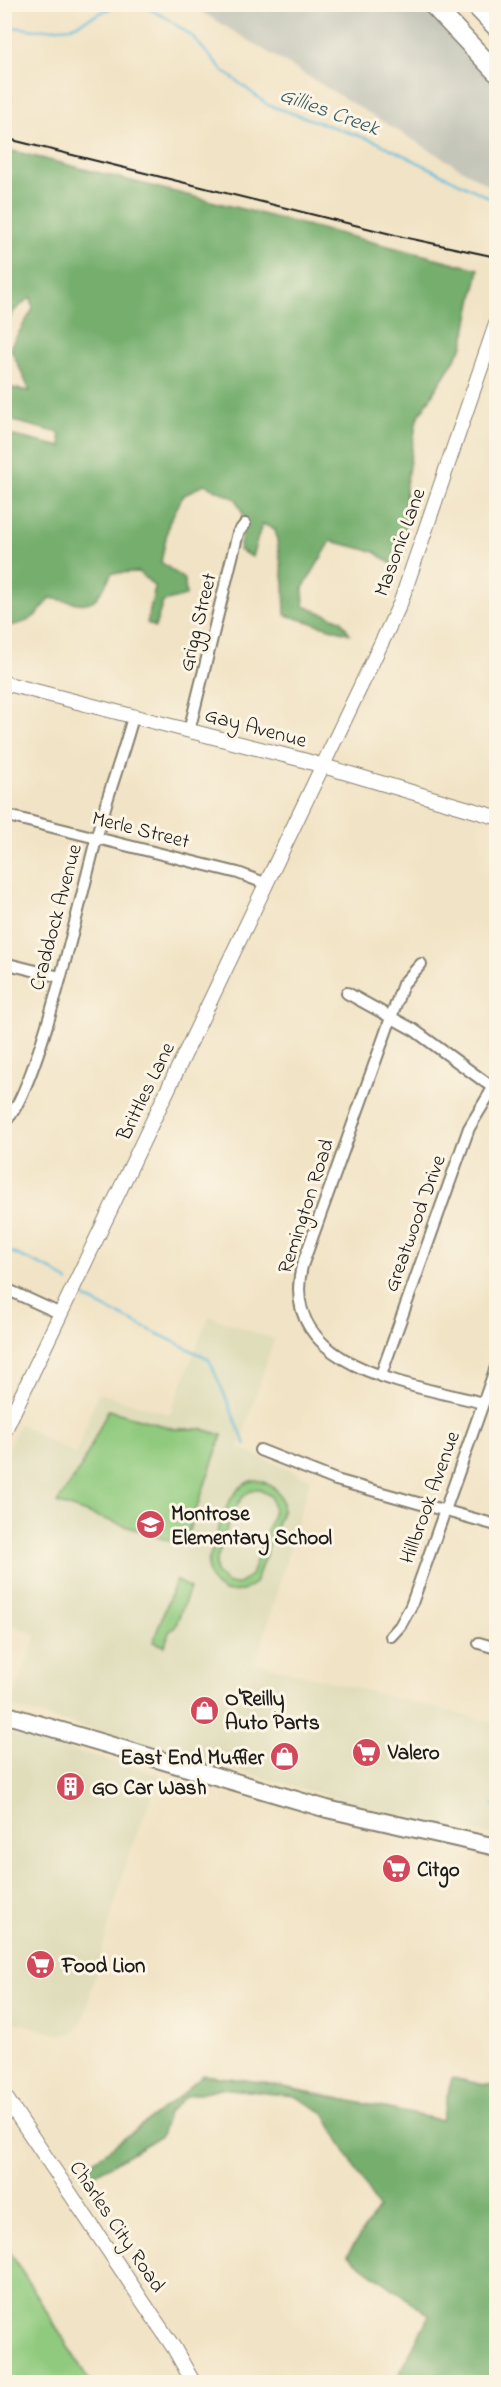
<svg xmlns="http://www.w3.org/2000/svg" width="501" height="2387" font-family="'Indie Flower',sans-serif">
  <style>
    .built { fill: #e0ddbb }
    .industrial { fill: #c4c6b9 }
    .green { fill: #90ca7e; stroke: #56734d; stroke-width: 1.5; fill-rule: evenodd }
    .forest { fill: #74ae6d; stroke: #486544; stroke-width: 1.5 }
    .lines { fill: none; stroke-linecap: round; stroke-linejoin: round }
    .stream { stroke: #60bbdd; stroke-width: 2 }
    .street-casing { stroke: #868070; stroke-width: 14 }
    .secondary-casing { stroke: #868070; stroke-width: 16 }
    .primary-casing { stroke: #868070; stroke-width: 20 }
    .highway-casing { stroke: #868070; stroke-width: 21 }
    .street { stroke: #fff; stroke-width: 10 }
    .secondary { stroke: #fff; stroke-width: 14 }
    .primary { stroke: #fff; stroke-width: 16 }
    .highway { stroke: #fff; stroke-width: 18 }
    .rail { stroke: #1c1c1c; stroke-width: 2 }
    .labels { text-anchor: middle; stroke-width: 6; stroke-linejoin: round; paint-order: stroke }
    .street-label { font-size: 21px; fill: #1c1c1c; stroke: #fcf5e5 }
    .poi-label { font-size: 21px; font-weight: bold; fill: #1c1c1c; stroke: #fcf5e5; text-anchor: start }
    .water-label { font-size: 22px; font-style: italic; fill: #375c69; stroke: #fcf5e5 }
  </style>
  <rect width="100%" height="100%" fill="#fcf5e5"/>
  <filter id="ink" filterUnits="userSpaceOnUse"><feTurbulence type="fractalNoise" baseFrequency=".0167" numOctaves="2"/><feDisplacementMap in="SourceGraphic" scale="12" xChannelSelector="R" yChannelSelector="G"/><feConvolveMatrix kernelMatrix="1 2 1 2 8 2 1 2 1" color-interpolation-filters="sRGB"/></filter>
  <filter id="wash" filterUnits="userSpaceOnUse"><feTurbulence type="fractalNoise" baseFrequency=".008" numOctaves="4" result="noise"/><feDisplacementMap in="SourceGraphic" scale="24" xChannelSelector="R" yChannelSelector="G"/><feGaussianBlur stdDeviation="1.35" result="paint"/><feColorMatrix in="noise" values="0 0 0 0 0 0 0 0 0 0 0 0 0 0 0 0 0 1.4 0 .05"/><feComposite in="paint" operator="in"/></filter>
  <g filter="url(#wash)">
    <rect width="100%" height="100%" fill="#f1e3c5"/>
    <path class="built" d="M209,1316L274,1339L239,1448L310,1479L256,1663L496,1723V1836L379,1810L11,1707L36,1635L5,1622V1455L20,1424L76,1455L98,1393L170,1414Z
      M5,1731L160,1775L127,1859L82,2023L72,2034H57L5,2019Z"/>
    <path class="industrial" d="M190,5H423L496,83V190Z"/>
    <path class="green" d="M108,1410L175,1429H202L222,1435L185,1542L181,1545L57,1503L80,1469Z
      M256,1480C273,1484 284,1492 282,1511L255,1583L243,1591L225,1592C212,1586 207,1576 208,1562C217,1537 226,1483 256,1480ZM258,1489L271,1496L274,1511L251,1575L239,1584H228L216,1573V1562C223,1542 234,1490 258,1489Z
      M176,1580L190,1588L175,1627L169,1632L165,1646L153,1642Z
      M5,2244L90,2382H5Z"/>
    <path class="forest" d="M5,149L479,269L463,346L417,419L406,484L405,551L397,568L375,552L331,541L303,588L304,606L341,620L350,634L285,615L284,583L275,529L262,524L252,557L239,550L245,519L236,499L204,484L183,496L169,523L161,562L185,580L186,596L163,602L155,627L147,623L155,587L139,572L112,573C91,612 91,605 50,598C37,617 28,625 5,626V434L62,447L59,433L5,419V387L30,391L10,347L33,309L31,297L14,311L5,327Z
      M203,2075L261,2082L441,2120L452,2078L485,2085H496V2382H395L429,2315L347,2255L378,2208L323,2112L294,2096L221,2088L186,2096L168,2113L161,2136L87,2179L79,2172L176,2099Z"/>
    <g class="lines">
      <path class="stream" d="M139,4L165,17L192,36L221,69L268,105L377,142L496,201
        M4,26L37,30L71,27L119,4
        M4,1249L54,1271L68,1282
        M80,1292L87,1299L209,1359L246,1445
        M493,1804L496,1808"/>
    </g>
  </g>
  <g filter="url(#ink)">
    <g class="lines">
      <defs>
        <path id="street" d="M189,731L238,533L245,524
          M4,815L238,873L267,884
          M4,963L60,977
          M421,964L403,984L397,1001L302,1266C277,1369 415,1385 483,1403
          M347,993L414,1030L496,1090
          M4,1122C36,1100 83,887 96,840C106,798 122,758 133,717
          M4,1288L61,1314
          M381,1375L469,1128L493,1088
          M260,1450L336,1480L496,1525
          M391,1636L400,1626L411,1606L496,1367
          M479,1643L496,1648"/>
        <path id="secondary" d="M4,683L303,760L496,817
          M4,1432L400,604L496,324
          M4,2095L174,2348L193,2382"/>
        <path id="primary" d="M4,1714L327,1809L496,1847"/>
        <path id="highway" d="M432,4L496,72
          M474,4L496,27"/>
      </defs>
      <use href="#street" class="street-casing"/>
      <use href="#secondary" class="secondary-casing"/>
      <use href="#primary" class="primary-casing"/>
      <use href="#highway" class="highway-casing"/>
      <use href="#street" class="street"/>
      <use href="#secondary" class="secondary"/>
      <use href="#primary" class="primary"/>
      <use href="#highway" class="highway"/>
      <path class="rail" d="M4,138L403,237L496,257"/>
    </g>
  </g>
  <defs>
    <symbol id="school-disc" viewBox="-11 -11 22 22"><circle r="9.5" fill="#d1495b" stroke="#fcf5e5"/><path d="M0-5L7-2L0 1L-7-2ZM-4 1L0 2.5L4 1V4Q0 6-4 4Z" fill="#fff"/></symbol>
    <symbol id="shop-disc" viewBox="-11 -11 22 22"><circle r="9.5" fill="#d1495b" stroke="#fcf5e5"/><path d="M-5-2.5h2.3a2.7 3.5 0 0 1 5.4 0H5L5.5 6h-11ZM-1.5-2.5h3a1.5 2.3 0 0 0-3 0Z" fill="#fff"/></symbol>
    <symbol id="supermarket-disc" viewBox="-11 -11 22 22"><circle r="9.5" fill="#d1495b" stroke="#fcf5e5"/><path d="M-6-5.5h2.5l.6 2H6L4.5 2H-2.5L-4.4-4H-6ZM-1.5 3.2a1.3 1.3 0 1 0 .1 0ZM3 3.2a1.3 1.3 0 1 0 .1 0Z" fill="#fff"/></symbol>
    <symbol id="building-disc" viewBox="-11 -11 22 22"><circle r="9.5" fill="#d1495b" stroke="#fcf5e5"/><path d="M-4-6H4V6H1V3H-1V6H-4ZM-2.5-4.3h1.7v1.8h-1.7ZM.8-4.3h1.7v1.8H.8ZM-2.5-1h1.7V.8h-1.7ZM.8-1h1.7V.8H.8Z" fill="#fff"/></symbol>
  </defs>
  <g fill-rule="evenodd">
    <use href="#school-disc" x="134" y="1508" width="33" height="33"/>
    <use href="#shop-disc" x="188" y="1694" width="33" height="33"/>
    <use href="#supermarket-disc" x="350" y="1736" width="33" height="33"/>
    <use href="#shop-disc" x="268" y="1740" width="33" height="33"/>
    <use href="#building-disc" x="54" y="1770" width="33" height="33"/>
    <use href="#supermarket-disc" x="380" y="1852" width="33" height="33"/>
    <use href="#supermarket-disc" x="24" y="1948" width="33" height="33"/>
  </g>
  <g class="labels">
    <g class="street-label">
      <text transform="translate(399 542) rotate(-70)" y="7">Masonic Lane</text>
      <text transform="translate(197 622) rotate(-76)" y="7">Grigg Street</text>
      <text transform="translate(256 727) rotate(15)" y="7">Gay Avenue</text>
      <text transform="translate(141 829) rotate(14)" y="7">Merle Street</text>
      <text transform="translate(55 917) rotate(-75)" y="7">Craddock Avenue</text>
      <text transform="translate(145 1091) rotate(-64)" y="7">Brittles Lane</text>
      <text transform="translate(305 1206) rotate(-72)" y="7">Remington Road</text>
      <text transform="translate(414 1223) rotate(-70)" y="7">Greatwood Drive</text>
      <text transform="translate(429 1497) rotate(-70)" y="7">Hillbrook Avenue</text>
      <text transform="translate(118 2226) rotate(56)" y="7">Charles City Road</text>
    </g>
    <g class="poi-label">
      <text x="171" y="1520">Montrose<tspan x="171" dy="24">Elementary School</tspan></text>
      <text x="225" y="1705">O'Reilly<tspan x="225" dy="24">Auto Parts</tspan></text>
      <text x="388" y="1759">Valero</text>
      <text x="264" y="1764" text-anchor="end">East End Muffler</text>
      <text x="92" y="1794">GO Car Wash</text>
      <text x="417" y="1876">Citgo</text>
      <text x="62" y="1972">Food Lion</text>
    </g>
    <g class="water-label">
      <text transform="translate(330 110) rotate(20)" y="8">Gillies Creek</text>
    </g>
  </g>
  <rect width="501" height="2387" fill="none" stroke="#fcf5e5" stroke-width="24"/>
</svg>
